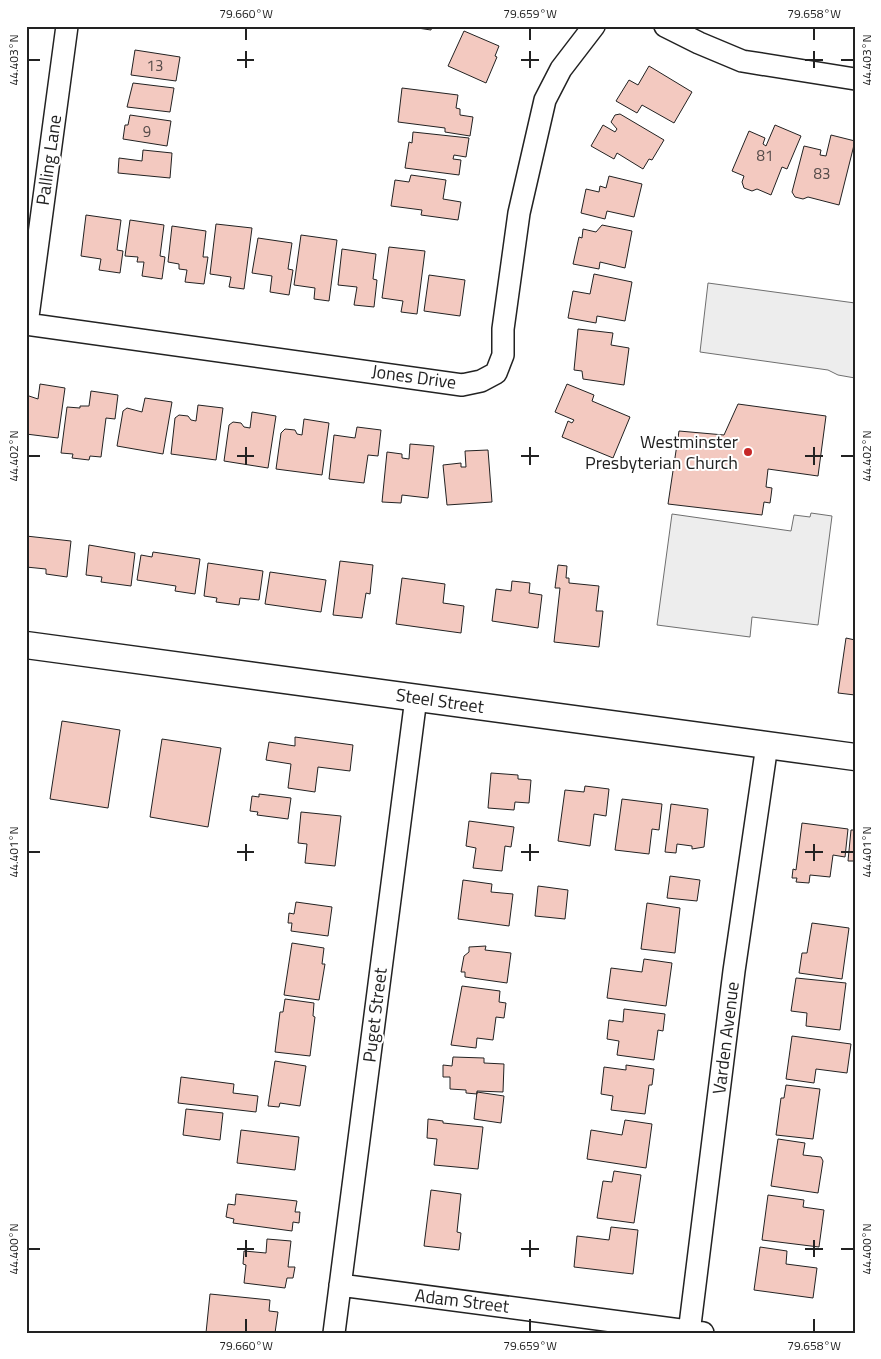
<svg xmlns="http://www.w3.org/2000/svg" width="881" height="1359" font-family="'Titillium Web',sans-serif">
  <style>
    .parking { fill: #ededed; stroke: #6f6f6f }
    .building { fill: #f3c9c0; stroke: #222 }
    .lines { fill: none; stroke-linecap: round; stroke-linejoin: round }
    .minor-casing { stroke: #222; stroke-width: 24 }
    .tertiary-casing { stroke: #222; stroke-width: 29 }
    .minor { stroke: #fff; stroke-width: 21 }
    .tertiary { stroke: #fff; stroke-width: 26 }
    .ticks { fill: none; stroke: #222; stroke-width: 2 }
    .poi-dot { fill: #c62828; stroke: #fff; stroke-width: 2 }
    .labels { text-anchor: middle; stroke-width: 4; stroke-linejoin: round; paint-order: stroke }
    .number-label { font-size: 15px; fill: #564c4a }
    .street-label { font-size: 18px; fill: #222; stroke: #fff }
    .poi-label { font-size: 18px; fill: #222; stroke: #fff; text-anchor: end }
    .neatline { fill: none; stroke: #222; stroke-width: 2 }
    .ticks-label { font-size: 12px; text-anchor: middle; fill: #222 }
  </style>
  <rect width="100%" height="100%" fill="#fff"/>
  <path class="parking" d="M708,283L855,303V378L838,375L828,370L700,352Z
    M811,513L832,516L818,625L752,617L750,637L657,625L672,514L791,531L794,515L810,517Z"/>
  <path class="building" d="M404,26H432L431,30Z
    M464,31L499,46L495,56L497,57L486,83L448,66Z
    M135,50L180,57L176,81L131,75Z
    M649,66L692,92L674,123L642,105L637,113L616,101L629,80L638,85Z
    M133,83L174,88L170,112L127,107Z
    M402,88L458,95L456,108L460,109V115L473,117L470,136L445,132V128L398,122Z
    M620,114L664,140L652,160L649,159L643,169L617,153L614,159L591,146L603,125L615,132L617,129L611,122L615,115Z
    M130,115L171,121L167,146L123,139L125,125H128Z
    M775,125L801,136L787,169L782,167L771,195L757,189L752,191L744,188L742,182L744,176L732,171L749,131L765,138L763,144L766,146Z
    M413,132L469,138L466,157L454,155L453,159L461,160L459,175L405,168L409,142L412,143Z
    M831,135L855,141L839,205L808,197L803,199L795,197L792,192L804,146L821,150L820,155L826,156Z
    M143,150L172,153L170,178L118,173L119,158L142,161Z
    M411,175L446,180L443,199L461,202L458,220L421,215L422,210L391,206L395,180L409,182Z
    M609,176L642,184L634,217L607,211L605,219L581,213L586,189L599,192L600,186L606,188Z
    M86,215L121,220L117,250L123,251L120,273L99,270L101,259L81,256Z
    M130,220L164,225L160,256L165,257L162,279L142,276L144,262H137L138,257L125,256Z
    M216,224L252,228L244,289L229,287L231,277L210,274Z
    M602,225L632,231L625,268L600,262L599,269L573,264L579,237L582,238L583,229L596,232Z
    M172,226L206,231L203,257H208L204,284L185,282L187,270L179,269V264L168,262Z
    M301,235L337,240L329,301L314,299L315,288L294,285Z
    M258,238L292,243L288,269L293,270L289,295L270,292L272,276L252,273Z
    M389,247L425,251L417,314L401,312L403,301L382,298Z
    M342,249L376,254L373,279L377,280L374,307L354,305L357,287L338,285Z
    M594,274L632,282L625,321L597,316L596,323L568,318L573,291L590,294Z
    M429,275L465,280L460,316L424,311Z
    M578,329L613,333L611,345L629,348L624,385L583,379L582,371L574,370Z
    M40,384L65,388L58,438L26,434V395L38,399Z
    M567,384L594,395L592,401L630,417L613,458L562,437L568,421L572,423L574,420L555,412Z
    M91,391L118,395L115,419L106,418L101,457L90,456L89,460L72,458L73,454L61,453L67,407L80,408V406H89Z
    M145,398L172,402L163,454L117,446L123,411L127,408L142,412Z
    M738,404L826,416L818,476L768,469L766,487L772,488L771,496L770,503L764,502L762,515L668,504L679,431L724,435Z
    M198,405L223,408L216,460L171,454L175,418L179,415L188,416L191,420L196,421Z
    M252,412L276,416L268,468L224,461L229,425L233,422L241,423L244,427L250,428Z
    M304,419L329,423L322,475L276,469L281,433L285,429L295,430L297,434L302,435Z
    M357,427L381,430L378,456L368,455L364,483L329,479L334,435L355,438Z
    M410,444L434,446L428,498L402,495L401,503L382,502L387,452L402,454V458L409,459Z
    M488,450L492,502L447,505L443,465L461,463V467H466L465,451Z
    M26,536L71,541L67,577L46,574V569L26,567Z
    M89,545L135,553L131,586L101,582L102,577L86,575Z
    M153,552L200,559L195,594L175,591L176,586L137,580L141,555L152,557Z
    M340,561L373,565L370,594L366,593L362,618L333,615Z
    M208,563L263,571L259,600L240,598L239,605L216,602L217,598L204,596Z
    M558,565L567,566L566,578H569V583L599,586L596,611H603L599,647L554,642L560,588H555Z
    M270,572L326,580L321,612L265,604Z
    M402,578L445,584L443,603L464,606L461,633L396,624Z
    M512,581L530,583L529,593L542,595L538,628L492,621L496,589L511,591Z
    M846,638L855,640V695L838,693Z
    M62,721L120,730L108,808L50,799Z
    M295,737L353,745L350,771L318,767L315,792L288,788L291,764L266,760L269,742L295,746Z
    M162,739L221,748L208,827L150,817Z
    M491,773L518,775V779L531,780L529,803L515,802L514,810L488,808Z
    M585,786L609,789L606,816L594,814L590,846L558,841L565,790L584,792Z
    M259,794L291,798L288,819L257,815L258,812L250,811L252,796L259,797Z
    M622,799L662,804L659,830L652,829L649,854L615,850Z
    M671,804L708,809L704,847L692,849V846L677,844L676,853L665,852Z
    M301,812L341,816L335,866L305,863L307,844L298,843Z
    M469,821L514,827L511,847L505,846L502,871L473,868L476,848L466,846Z
    M802,823L848,829L845,857L833,855L830,877L810,875L809,883L796,882L797,878H792L793,869L796,870Z
    M851,830H855V861H848Z
    M670,876L700,880L697,901L667,898Z
    M463,880L492,884L491,892L513,894L509,926L458,919Z
    M538,886L568,890L565,919L535,916Z
    M296,902L332,907L328,936L291,931L292,923H288L289,913L294,914Z
    M647,903L680,908L675,953L641,949Z
    M812,923L849,928L842,979L799,973L802,953H807Z
    M292,943L324,948L322,964H325L319,1000L284,995Z
    M486,946L485,950L511,953L507,983L465,977V972H461L464,956L469,952V947Z
    M644,959L672,963L666,1006L607,998L611,968L642,972Z
    M796,978L846,983L840,1030L806,1026L807,1013L791,1011Z
    M462,986L500,991L499,1002L506,1003L504,1018L496,1017L493,1040L477,1038L476,1048L451,1045Z
    M285,999L314,1003L313,1016L315,1017L310,1056L275,1052L280,1012H283Z
    M624,1009L665,1014L663,1031L658,1030L654,1060L617,1055L619,1041L607,1039L609,1020L623,1022Z
    M792,1036L851,1044L847,1073L816,1069L814,1083L786,1079Z
    M453,1057L484,1058V1063L504,1064L503,1092L477,1091V1094L466,1093V1090L450,1089V1077H443V1065L452,1066Z
    M275,1061L306,1066L300,1106L280,1103L279,1107L268,1106Z
    M626,1065L654,1069L652,1085H649L645,1114L611,1110L613,1096L601,1094L604,1067L626,1070Z
    M181,1077L234,1084L233,1093L258,1096L256,1112L178,1103Z
    M786,1085L820,1089L813,1139L776,1135L781,1098H784Z
    M477,1092L504,1096L501,1123L474,1119Z
    M186,1109L223,1113L220,1140L183,1135Z
    M428,1119L443,1121V1123L483,1127L478,1169L434,1165L437,1139L427,1138Z
    M625,1120L652,1124L646,1168L587,1159L591,1130L622,1135Z
    M241,1130L299,1137L295,1170L237,1163Z
    M778,1139L805,1143L803,1155L821,1157L823,1161L818,1193L771,1186Z
    M614,1171L641,1175L634,1223L597,1218L603,1181L612,1182Z
    M431,1190L461,1194L457,1232L461,1233L459,1250L424,1246Z
    M236,1194L297,1201L295,1212H300L299,1223L293,1222L292,1231L233,1223L234,1219L226,1217L228,1204L235,1205Z
    M768,1195L804,1200L803,1207L824,1210L819,1247L762,1240Z
    M611,1227L638,1230L633,1274L574,1267L577,1236L609,1240Z
    M267,1239L291,1241L288,1267H295L293,1278H287L285,1288L244,1283L246,1265L243,1264L244,1251L266,1253Z
    M760,1247L787,1251L786,1264L817,1268L813,1298L754,1290Z
    M210,1294L270,1300L269,1311L278,1312L275,1333H206Z"/>
  <g class="lines">
    <defs>
      <path id="minor" d="M665,26L699,43L742,61L855,79
        M26,324L462,385L481,381L496,373L503,355V329L519,213L545,100L561,69L594,26
        M27,324L67,26
        M340,1285L703,1333
        M334,1333L416,698
        M689,1333L734,971L767,745"/>
      <path id="tertiary" d="M26,645L855,757"/>
    </defs>
    <use href="#minor" class="minor-casing"/>
    <use href="#tertiary" class="tertiary-casing"/>
    <use href="#minor" class="minor"/>
    <use href="#tertiary" class="tertiary"/>
  </g>
  <path class="ticks" d="M246,28V40M530,28V40M814,28V40M246,51V68M530,51V68M814,51V68M28,60H40M237,60H254M521,60H539M805,60H823M841,60H854M246,447V465M530,447V465M814,447V465M28,456H40M237,456H254M521,456H539M805,456H823M841,456H854M246,844V861M530,844V861M814,844V861M28,852H40M237,852H254M521,852H539M805,852H823M841,852H854M246,1240V1257M530,1240V1257M814,1240V1257M28,1249H40M237,1249H254M521,1249H539M805,1249H823M841,1249H854M246,1319V1332M530,1319V1332M814,1319V1332"/>
  <circle class="poi-dot" cx="748" cy="452" r="5"/>
  <g class="labels">
    <g class="number-label">
      <text x="155" y="71">13</text>
      <text x="147" y="137">9</text>
      <text x="765" y="161">81</text>
      <text x="822" y="179">83</text>
    </g>
    <g class="street-label">
      <text transform="translate(49 160) rotate(-82)" y="6">Palling Lane</text>
      <text transform="translate(414 377) rotate(8)" y="6">Jones Drive</text>
      <text transform="translate(440 701) rotate(8)" y="6">Steel Street</text>
      <text transform="translate(375 1015) rotate(-83)" y="6">Puget Street</text>
      <text transform="translate(726 1038) rotate(-83)" y="6">Varden Avenue</text>
      <text transform="translate(462 1301) rotate(7)" y="6">Adam Street</text>
    </g>
    <g class="poi-label">
      <text x="738" y="448">Westminster<tspan x="738" dy="21">Presbyterian Church</tspan></text>
    </g>
  </g>
  <rect width="881" height="1359" fill="none" stroke="#ffffff" stroke-width="55"/>
  <rect x="28" y="28" width="826" height="1304" class="neatline"/>
  <g class="ticks-label">
    <text x="246" y="18">79.660°W</text>
    <text x="530" y="18">79.659°W</text>
    <text x="814" y="18">79.658°W</text>
    <text transform="translate(14 60) rotate(-90)" y="4">44.403°N</text>
    <text transform="translate(867 60) rotate(-90)" y="4">44.403°N</text>
    <text transform="translate(14 456) rotate(-90)" y="4">44.402°N</text>
    <text transform="translate(867 456) rotate(-90)" y="4">44.402°N</text>
    <text transform="translate(14 852) rotate(-90)" y="4">44.401°N</text>
    <text transform="translate(867 852) rotate(-90)" y="4">44.401°N</text>
    <text transform="translate(14 1249) rotate(-90)" y="4">44.400°N</text>
    <text transform="translate(867 1249) rotate(-90)" y="4">44.400°N</text>
    <text x="246" y="1350">79.660°W</text>
    <text x="530" y="1350">79.659°W</text>
    <text x="814" y="1350">79.658°W</text>
  </g>
</svg>
